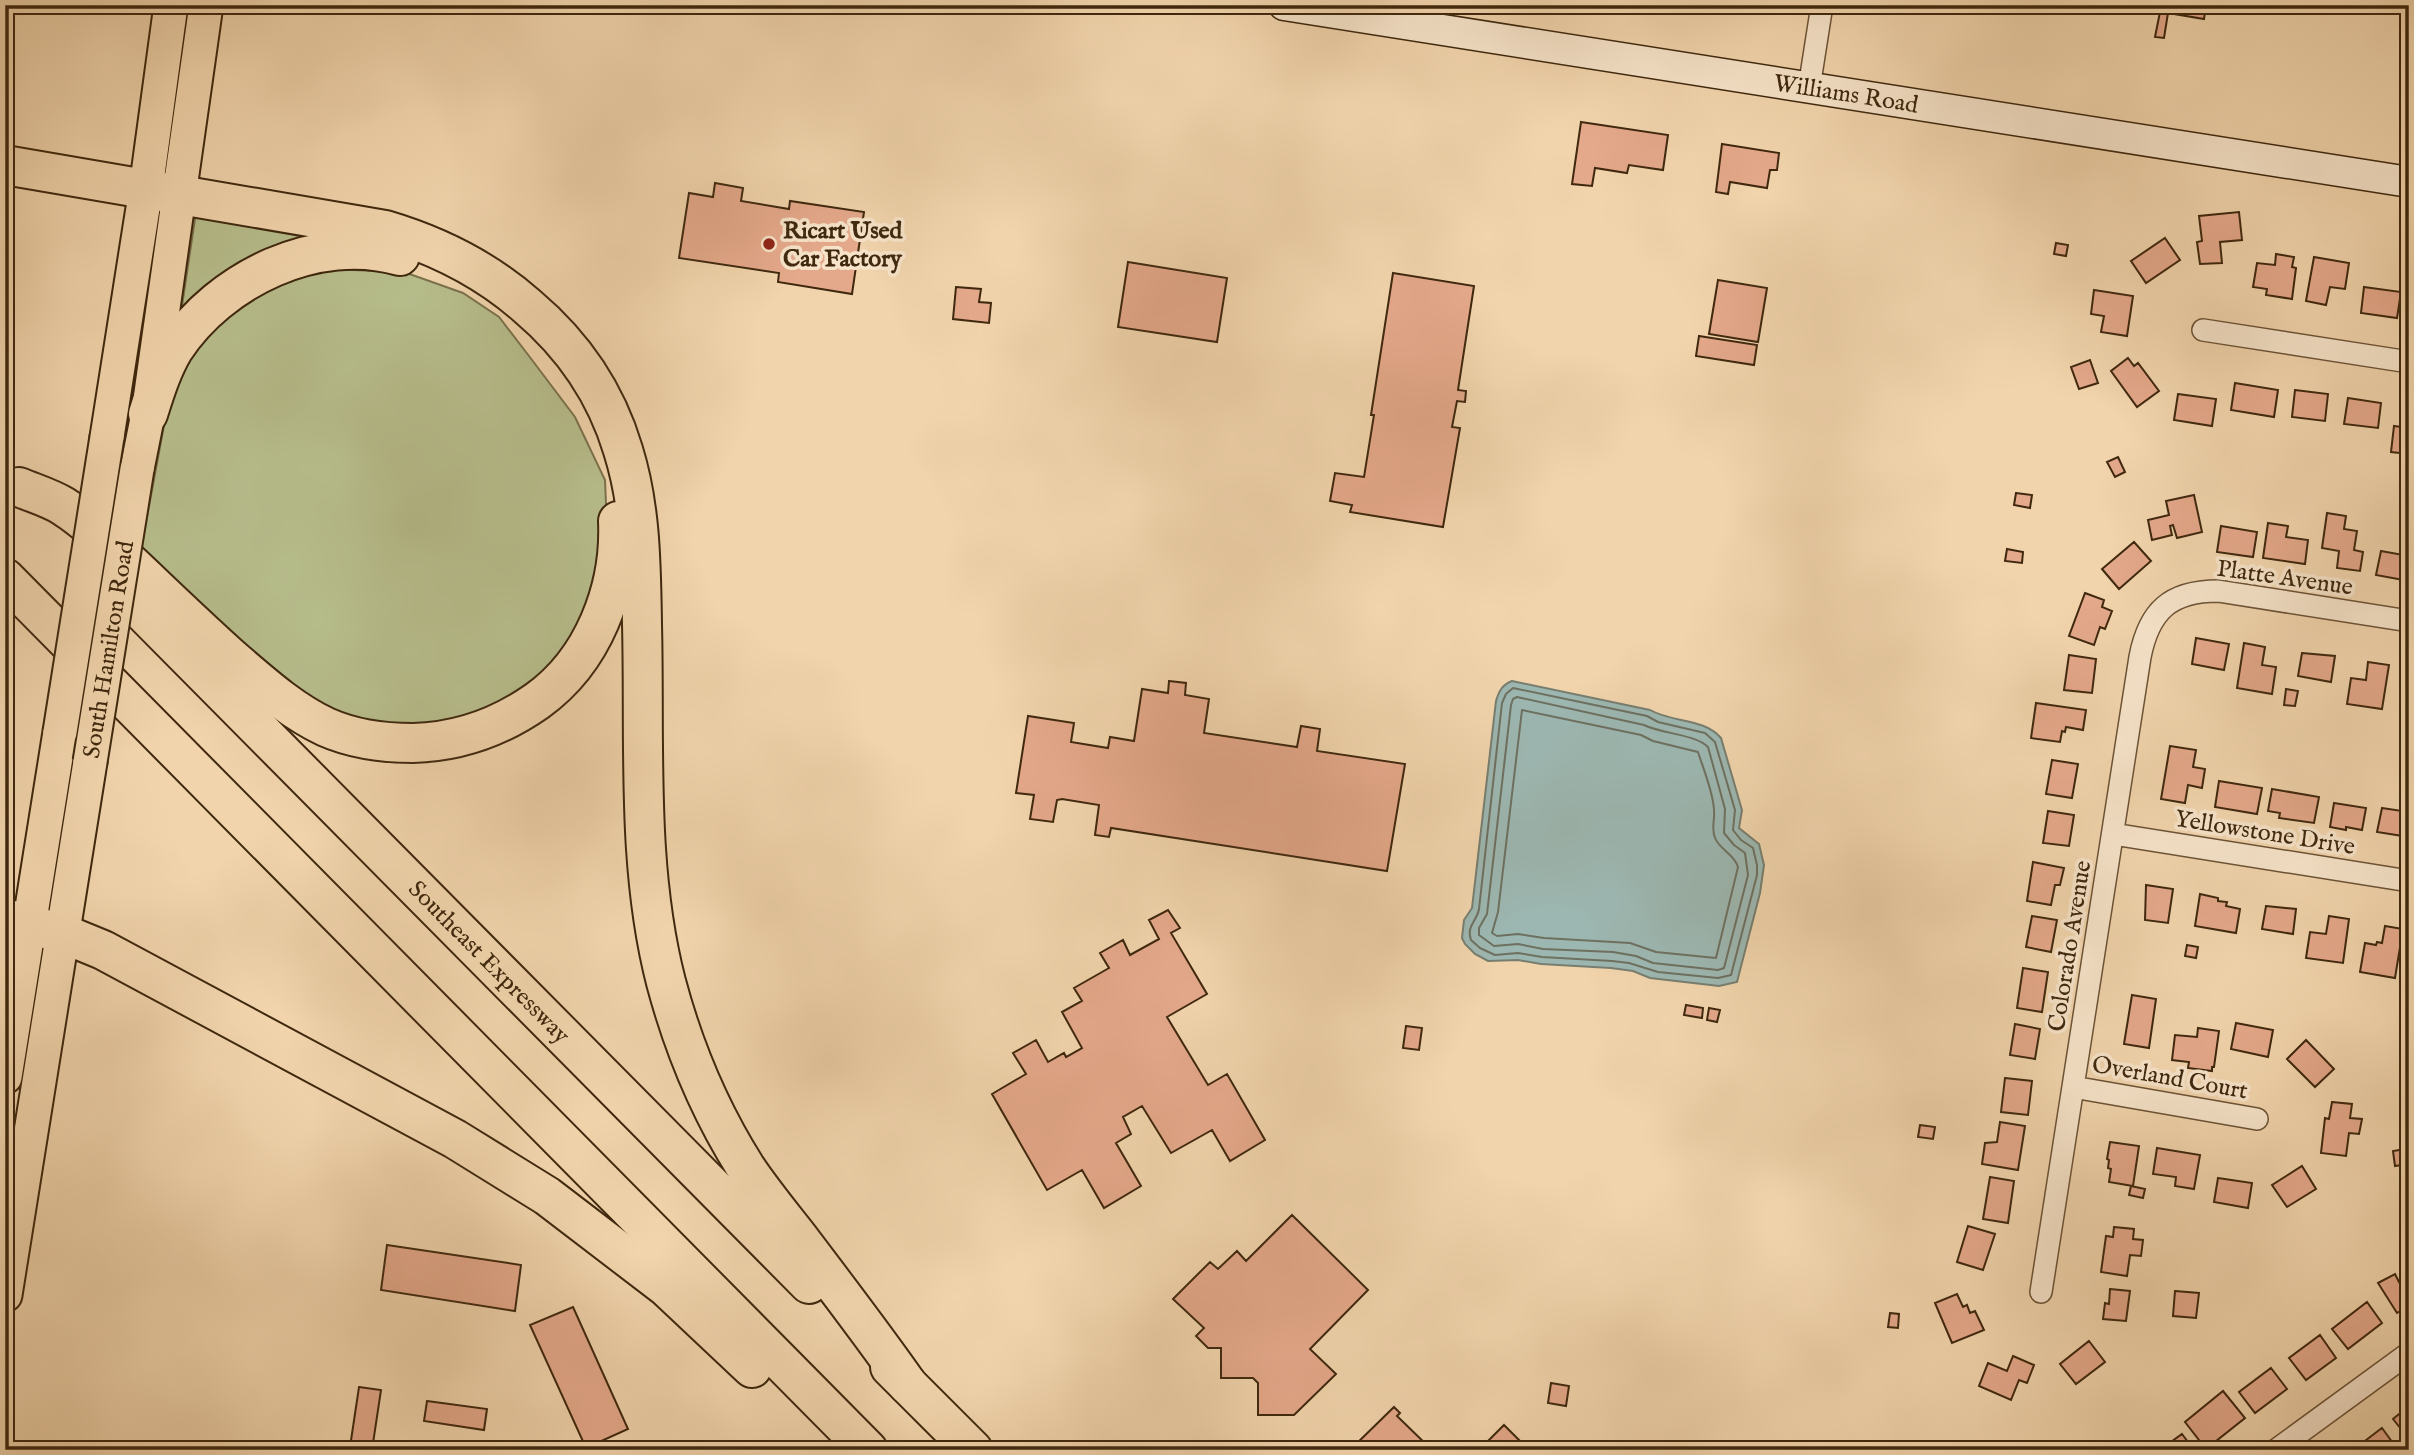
<svg xmlns="http://www.w3.org/2000/svg" width="2414" height="1455" font-family="'IM FELL English',serif">
  <style>
    .green { fill: #b7bd8c; stroke: #7b724d; stroke-width: 2 }
    .water { fill: #9cb7b1; stroke: #777e70; stroke-width: 2 }
    .lines { fill: none; stroke-linecap: round; stroke-linejoin: round }
    .shore { stroke: #6e7060; stroke-width: 2 }
    .building { fill: #e4a88a; stroke: #3f280e; stroke-width: 2 }
    .minor-casing { stroke: #6c5336; stroke-width: 24 }
    .secondary-casing { stroke: #3f280e; stroke-width: 33 }
    .primary-casing { stroke: #3f280e; stroke-width: 37 }
    .motorway-casing { stroke: #3f280e; stroke-width: 42 }
    .minor { stroke: #f6e3c9; stroke-width: 21 }
    .secondary { stroke: #f6e3c9; stroke-width: 30 }
    .primary { stroke: #f1d4ac; stroke-width: 33 }
    .motorway { stroke: #f1d4ac; stroke-width: 38 }
    .primary-bridge-casing { stroke: #3f280e; stroke-width: 37; stroke-linecap: butt }
    .primary-bridge { stroke: #f1d4ac; stroke-width: 33 }
    .poi-dot { fill: #8f2418; stroke: #f6e3c9; stroke-width: 2.5 }
    .labels { text-anchor: middle; stroke-width: 7; stroke-linejoin: round; paint-order: stroke }
    .street-label { font-size: 24px; fill: #3f280e; stroke: #f6e3c9 }
    .poi-label { font-size: 24px; font-weight: bold; fill: #3f280e; stroke: #f6e3c9; text-anchor: start }
  </style>
  <rect width="100%" height="100%" fill="#f1d4ac"/>
  <filter id="stains"><feTurbulence type="fractalNoise" baseFrequency=".00286" numOctaves="4"/><feColorMatrix values="0 0 0 0 .2 0 0 0 0 .09 0 0 0 0 .02 0 0 0 .5 -.17"/></filter>
  <radialGradient id="worn" r=".72"><stop offset=".6" stop-color="#630" stop-opacity="0"/><stop offset="1" stop-color="#630" stop-opacity=".3"/></radialGradient>
  <path class="green" d="M196,212L345,230L179,326Z
    M325,269L404,272L463,293L499,317L529,356L575,417L605,480L608,552L587,622L554,672L491,716L411,735L315,711L140,555L167,409L198,341L256,291Z"/>
  <path class="water" d="M1512,681L1650,710C1673,723 1704,718 1721,738L1742,810L1739,828L1759,844L1764,865L1760,893L1737,982L1719,986L1650,978L1633,971L1611,968L1541,964L1518,960L1488,961L1475,954L1465,944L1462,938L1464,920L1472,908L1496,701C1499,691 1502,685 1512,681Z"/>
  <g class="lines">
    <path class="shore" d="M1513,688L1647,716L1658,722L1705,733L1715,742L1735,810L1733,830L1741,840L1753,848L1757,865V875L1731,975L1718,978L1658,972L1629,963L1612,961L1542,957L1518,953L1495,955L1480,948L1471,940C1466,926 1477,921 1479,909L1502,703L1506,694Z
      M1517,697L1644,725C1662,734 1695,734 1708,747L1725,809L1724,833L1734,845L1745,853L1748,875L1724,968L1718,970L1653,963L1636,956L1613,952L1543,949L1518,944L1494,946L1479,935V928L1487,914L1511,705L1513,699Z
      M1522,710L1641,735L1653,741L1698,752C1703,768 1714,794 1714,811C1715,820 1711,828 1715,838C1720,850 1735,855 1738,867L1716,958L1656,952L1630,943L1544,938L1518,934L1497,936L1492,933L1498,912Z"/>
  </g>
  <path class="building" d="M2119,5H2206L2204,19L2168,13L2164,38L2155,37L2160,12Z
    M1581,122L1668,135L1663,170L1629,165L1627,173L1595,168L1592,186L1572,184Z
    M1722,144L1779,153L1777,170H1770L1767,188L1730,182L1728,194L1716,192Z
    M715,183L743,188L741,201L789,209L790,201L864,212L852,294L778,282L779,273L679,258L689,193L713,197Z
    M2239,212L2242,240L2220,242L2222,263L2200,264L2197,242L2202,241L2199,216Z
    M2165,238L2180,260L2146,283L2131,261Z
    M2056,243L2068,245L2066,256L2054,254Z
    M2276,254L2294,257L2292,267L2296,268L2292,299L2266,295L2267,289L2253,287L2257,263L2275,265Z
    M2314,257L2349,263L2345,289L2330,287L2326,305L2306,301Z
    M1128,262L1227,278L1217,342L1118,327Z
    M1393,273L1474,286L1458,390L1466,391L1465,402L1457,401L1452,427L1460,428L1443,527L1350,512L1352,505L1330,501L1335,473L1364,477L1374,415H1371Z
    M1718,280L1767,288L1758,342L1709,334Z
    M956,287L981,289L979,302L991,303L989,323L953,319Z
    M2364,287L2401,292L2397,318L2361,313Z
    M2094,290L2133,296L2127,336L2101,332L2104,316L2091,314Z
    M1699,336L1757,345L1754,365L1696,356Z
    M2128,358L2134,366L2138,363L2159,391L2137,407L2111,371Z
    M2090,360L2098,383L2079,389L2071,367Z
    M2235,383L2278,390L2274,417L2231,410Z
    M2295,390L2328,394L2325,421L2292,417Z
    M2178,394L2216,399L2212,426L2174,420Z
    M2348,398L2381,403L2378,428L2344,424Z
    M2394,426L2409,428V454L2391,452Z
    M2118,457L2125,472L2115,477L2107,462Z
    M2016,493L2032,495L2030,508L2014,505Z
    M2194,495L2202,532L2177,538L2173,525L2170,526L2172,535L2152,540L2148,520L2169,515L2166,501Z
    M2327,513L2346,516L2344,529L2357,531L2354,550L2363,552L2360,571L2337,568L2339,551L2322,548Z
    M2268,523L2288,526L2286,537L2308,540L2305,564L2263,558Z
    M2221,526L2257,532L2253,557L2217,552Z
    M2134,542L2151,561L2119,589L2102,569Z
    M2007,549L2023,552L2022,563L2005,561Z
    M2381,551L2409,556V581L2376,575Z
    M2085,593L2104,600L2102,607L2112,611L2105,629L2100,627L2094,645L2069,636Z
    M2196,638L2229,644L2224,670L2192,664Z
    M2244,643L2265,647L2262,665L2276,667L2272,694L2237,688Z
    M2302,653L2335,656L2331,682L2298,676Z
    M2069,655L2096,659L2092,693L2064,690Z
    M2368,662L2389,665L2382,709L2347,704L2351,678L2366,680Z
    M1169,681L1186,683L1185,695L1209,699L1204,733L1297,747L1301,726L1320,729L1317,751L1405,764L1387,871L1111,828L1109,837L1095,835L1099,805L1062,799L1057,800L1053,822L1030,819L1034,795L1016,793L1028,716L1074,723L1071,742L1108,748L1110,737L1134,741L1142,689L1168,693Z
    M2286,689L2298,691L2295,706L2284,705Z
    M2036,703L2086,710L2083,730L2066,727L2065,732L2062,731L2060,742L2031,738Z
    M2170,746L2196,750L2193,767L2205,769L2202,788L2188,785L2185,803L2161,799Z
    M2052,760L2078,764L2072,798L2046,794Z
    M2219,781L2262,788L2257,814L2215,807Z
    M2272,789L2319,797L2314,823L2279,818L2280,813L2268,811Z
    M2334,803L2366,808L2362,830L2346,827V830L2330,827Z
    M2382,808L2409,812V837L2377,832Z
    M2048,811L2074,815L2069,846L2043,843Z
    M2033,862L2064,868L2060,885H2055L2051,905L2027,901Z
    M2146,885L2173,889L2168,923L2145,920Z
    M2200,894L2218,898V901L2227,902L2226,906L2240,909L2236,933L2195,926Z
    M2266,906L2296,909L2293,934L2262,929Z
    M1168,910L1180,928L1171,933L1207,994L1167,1017L1208,1085L1227,1074L1265,1140L1230,1161L1212,1130L1171,1153L1142,1106L1123,1117L1131,1134L1116,1143L1141,1186L1104,1208L1082,1170L1047,1190L992,1094L1026,1074L1013,1053L1036,1040L1048,1062L1064,1053L1066,1057L1082,1048L1062,1012L1082,1001L1074,988L1109,968L1100,953L1123,940L1130,955L1159,939L1149,920Z
    M2032,916L2057,920L2051,952L2026,947Z
    M2329,916L2349,919L2343,963L2306,958L2310,932L2326,934Z
    M2385,926L2403,929L2395,978L2360,972L2365,943L2376,945L2377,942L2382,943Z
    M2187,945L2198,947L2196,958L2185,956Z
    M2023,968L2048,972L2042,1012L2017,1008Z
    M2132,995L2156,999L2149,1048L2124,1044Z
    M1686,1005L1703,1008L1702,1018L1684,1015Z
    M1709,1008L1720,1010L1717,1022L1707,1020Z
    M2236,1023L2273,1030L2268,1057L2231,1049Z
    M2015,1024L2040,1029L2035,1059L2010,1055Z
    M1406,1026L1422,1028L1419,1050L1403,1048Z
    M2198,1028L2219,1031L2214,1067H2212V1071L2188,1068L2189,1062L2172,1060L2175,1035L2197,1037Z
    M2306,1040L2334,1069L2315,1087L2287,1059Z
    M2005,1078L2032,1081L2028,1115L2001,1112Z
    M2332,1102L2352,1104L2350,1118L2362,1119L2359,1134L2349,1133L2346,1156L2321,1153L2325,1118L2329,1119Z
    M2000,1122L2025,1126L2018,1170L1982,1164L1985,1143L1997,1142Z
    M1920,1125L1935,1127L1933,1139L1918,1137Z
    M2110,1142L2139,1146L2133,1186L2109,1182L2111,1169L2108,1168L2109,1160L2107,1159Z
    M2157,1148L2200,1155L2194,1189L2175,1186L2176,1177L2153,1174Z
    M2406,1149L2408,1164L2395,1166L2393,1151Z
    M2302,1166L2316,1189L2287,1207L2272,1185Z
    M1990,1177L2014,1181L2008,1223L1983,1219Z
    M2218,1178L2252,1183L2248,1208L2214,1202Z
    M2131,1186L2145,1189L2143,1198L2129,1195Z
    M1292,1215L1368,1290L1310,1349L1336,1374L1294,1415H1258V1383L1253,1378H1221V1348H1208L1196,1336L1204,1328L1173,1299L1210,1262L1218,1269L1237,1251L1246,1261Z
    M1968,1226L1995,1234L1983,1270L1957,1262Z
    M2114,1227L2134,1229L2133,1239L2143,1240L2141,1256L2130,1255L2127,1276L2101,1272L2106,1236L2113,1237Z
    M387,1245L521,1265L515,1311L381,1290Z
    M2395,1274L2399,1282L2409,1276V1306L2397,1313L2378,1283Z
    M2110,1289L2130,1291L2126,1321L2103,1319L2105,1303L2109,1304Z
    M2175,1291L2199,1293L2196,1318L2173,1316Z
    M1957,1294L1963,1307L1967,1305L1970,1313L1975,1311L1984,1330L1952,1343L1935,1303Z
    M2367,1302L2382,1323L2348,1349L2332,1329Z
    M573,1307L628,1429L586,1448L530,1325Z
    M1890,1313L1899,1314L1898,1328L1888,1327Z
    M2320,1335L2336,1358L2306,1380L2289,1358Z
    M2089,1341L2105,1362L2076,1384L2060,1364Z
    M2013,1356L2034,1365L2027,1383L2019,1380L2011,1400L1979,1386L1988,1363L2007,1371Z
    M2271,1368L2287,1389L2255,1413L2239,1392Z
    M1551,1383L1569,1386L1566,1406L1548,1403Z
    M359,1387L381,1390L372,1450L350,1447Z
    M2223,1391L2245,1418L2206,1449L2185,1422Z
    M427,1401L487,1409L484,1430L424,1421Z
    M2409,1406V1439L2393,1419Z
    M1394,1407L1400,1413L1397,1416L1432,1450H1350Z
    M1504,1425L1529,1450H1479Z
    M2382,1428L2398,1450H2353Z
    M2182,1434L2194,1450H2160Z"/>
  <g class="lines">
    <defs>
      <path id="minor" d="M1809,88L1822,5
        M2203,330L2409,362
        M2113,834L2409,881
        M2073,1087L2257,1119
        M2041,1292L2140,657C2149,611 2170,591 2218,591L2409,621
        M2276,1450L2409,1353"/>
      <g id="secondary">
        <path id="s1" d="M1284,5L2409,182"/>
      </g>
      <path id="primary" d="M107,437L146,189L171,5
        M137,469L148,414L206,5
        M5,1077L60,732
        M5,1295L90,762"/>
      <g id="motorway">
        <path d="M5,165L385,230C439,246 485,269 527,306C572,344 606,393 623,450C641,507 641,566 642,624C645,743 636,866 666,982C683,1046 710,1111 746,1168C762,1192 781,1215 799,1238C836,1287 873,1335 908,1385"/>
        <path d="M148,414C155,392 162,369 174,349C220,279 317,232 400,256"/>
        <path d="M19,487C33,493 50,498 63,506C88,522 110,544 131,564C166,597 200,630 236,662C264,686 292,711 326,727C353,739 384,743 413,743C458,742 500,727 537,701C593,661 621,589 618,521"/>
        <path d="M5,578L868,1450"/>
        <path id="s2" d="M122,591L809,1284"/>
        <path d="M5,918L64,934L103,950L455,1139L547,1196L666,1287L752,1368"/>
        <path d="M890,1367L973,1450"/>
      </g>
    </defs>
    <use href="#minor" class="minor-casing"/>
    <use href="#secondary" class="secondary-casing"/>
    <use href="#primary" class="primary-casing"/>
    <use href="#motorway" class="motorway-casing"/>
    <use href="#minor" class="minor"/>
    <use href="#secondary" class="secondary"/>
    <use href="#primary" class="primary"/>
    <use href="#motorway" class="motorway"/>
    <defs>
      <g id="primary-bridge">
        <path d="M60,732L107,437"/>
        <path id="s3" d="M90,762L137,469"/>
      </g>
    </defs>
    <use href="#primary-bridge" class="primary-bridge-casing"/>
    <use href="#primary-bridge" class="primary-bridge"/>
  </g>
  <circle class="poi-dot" cx="769" cy="244" r="7"/>
  <g class="labels">
    <g class="street-label">
      <text dy="8" stroke="none"><textPath href="#s1" startOffset="569">Williams Road</textPath></text>
      <text transform="translate(2285 577) rotate(8)" y="8">Platte Avenue</text>
      <text dy="8" stroke="none"><textPath href="#s3" startOffset="114">South Hamilton Road</textPath></text>
      <text transform="translate(2265 832) rotate(9)" y="8">Yellowstone Drive</text>
      <text transform="translate(2069 946) rotate(-81)" y="8">Colorado Avenue</text>
      <text dy="8" stroke="none"><textPath href="#s2" startOffset="522">Southeast Expressway</textPath></text>
      <text transform="translate(2170 1077) rotate(10)" y="8">Overland Court</text>
    </g>
    <g class="poi-label">
      <text x="783" y="238">Ricart Used<tspan x="783" dy="28">Car Factory</tspan></text>
    </g>
  </g>
  <rect width="2414" height="1455" fill="none" stroke="#f1d4ac" stroke-width="28"/>
  <rect x="7" y="7" width="2400" height="1441" fill="none" stroke="#3f280e" stroke-width="3.5"/>
  <rect x="14" y="14" width="2386" height="1427" fill="none" stroke="#3f280e" stroke-width="2"/>
  <rect width="100%" height="100%" filter="url(#stains)"/>
  <rect width="100%" height="100%" fill="url(#worn)"/>
</svg>
